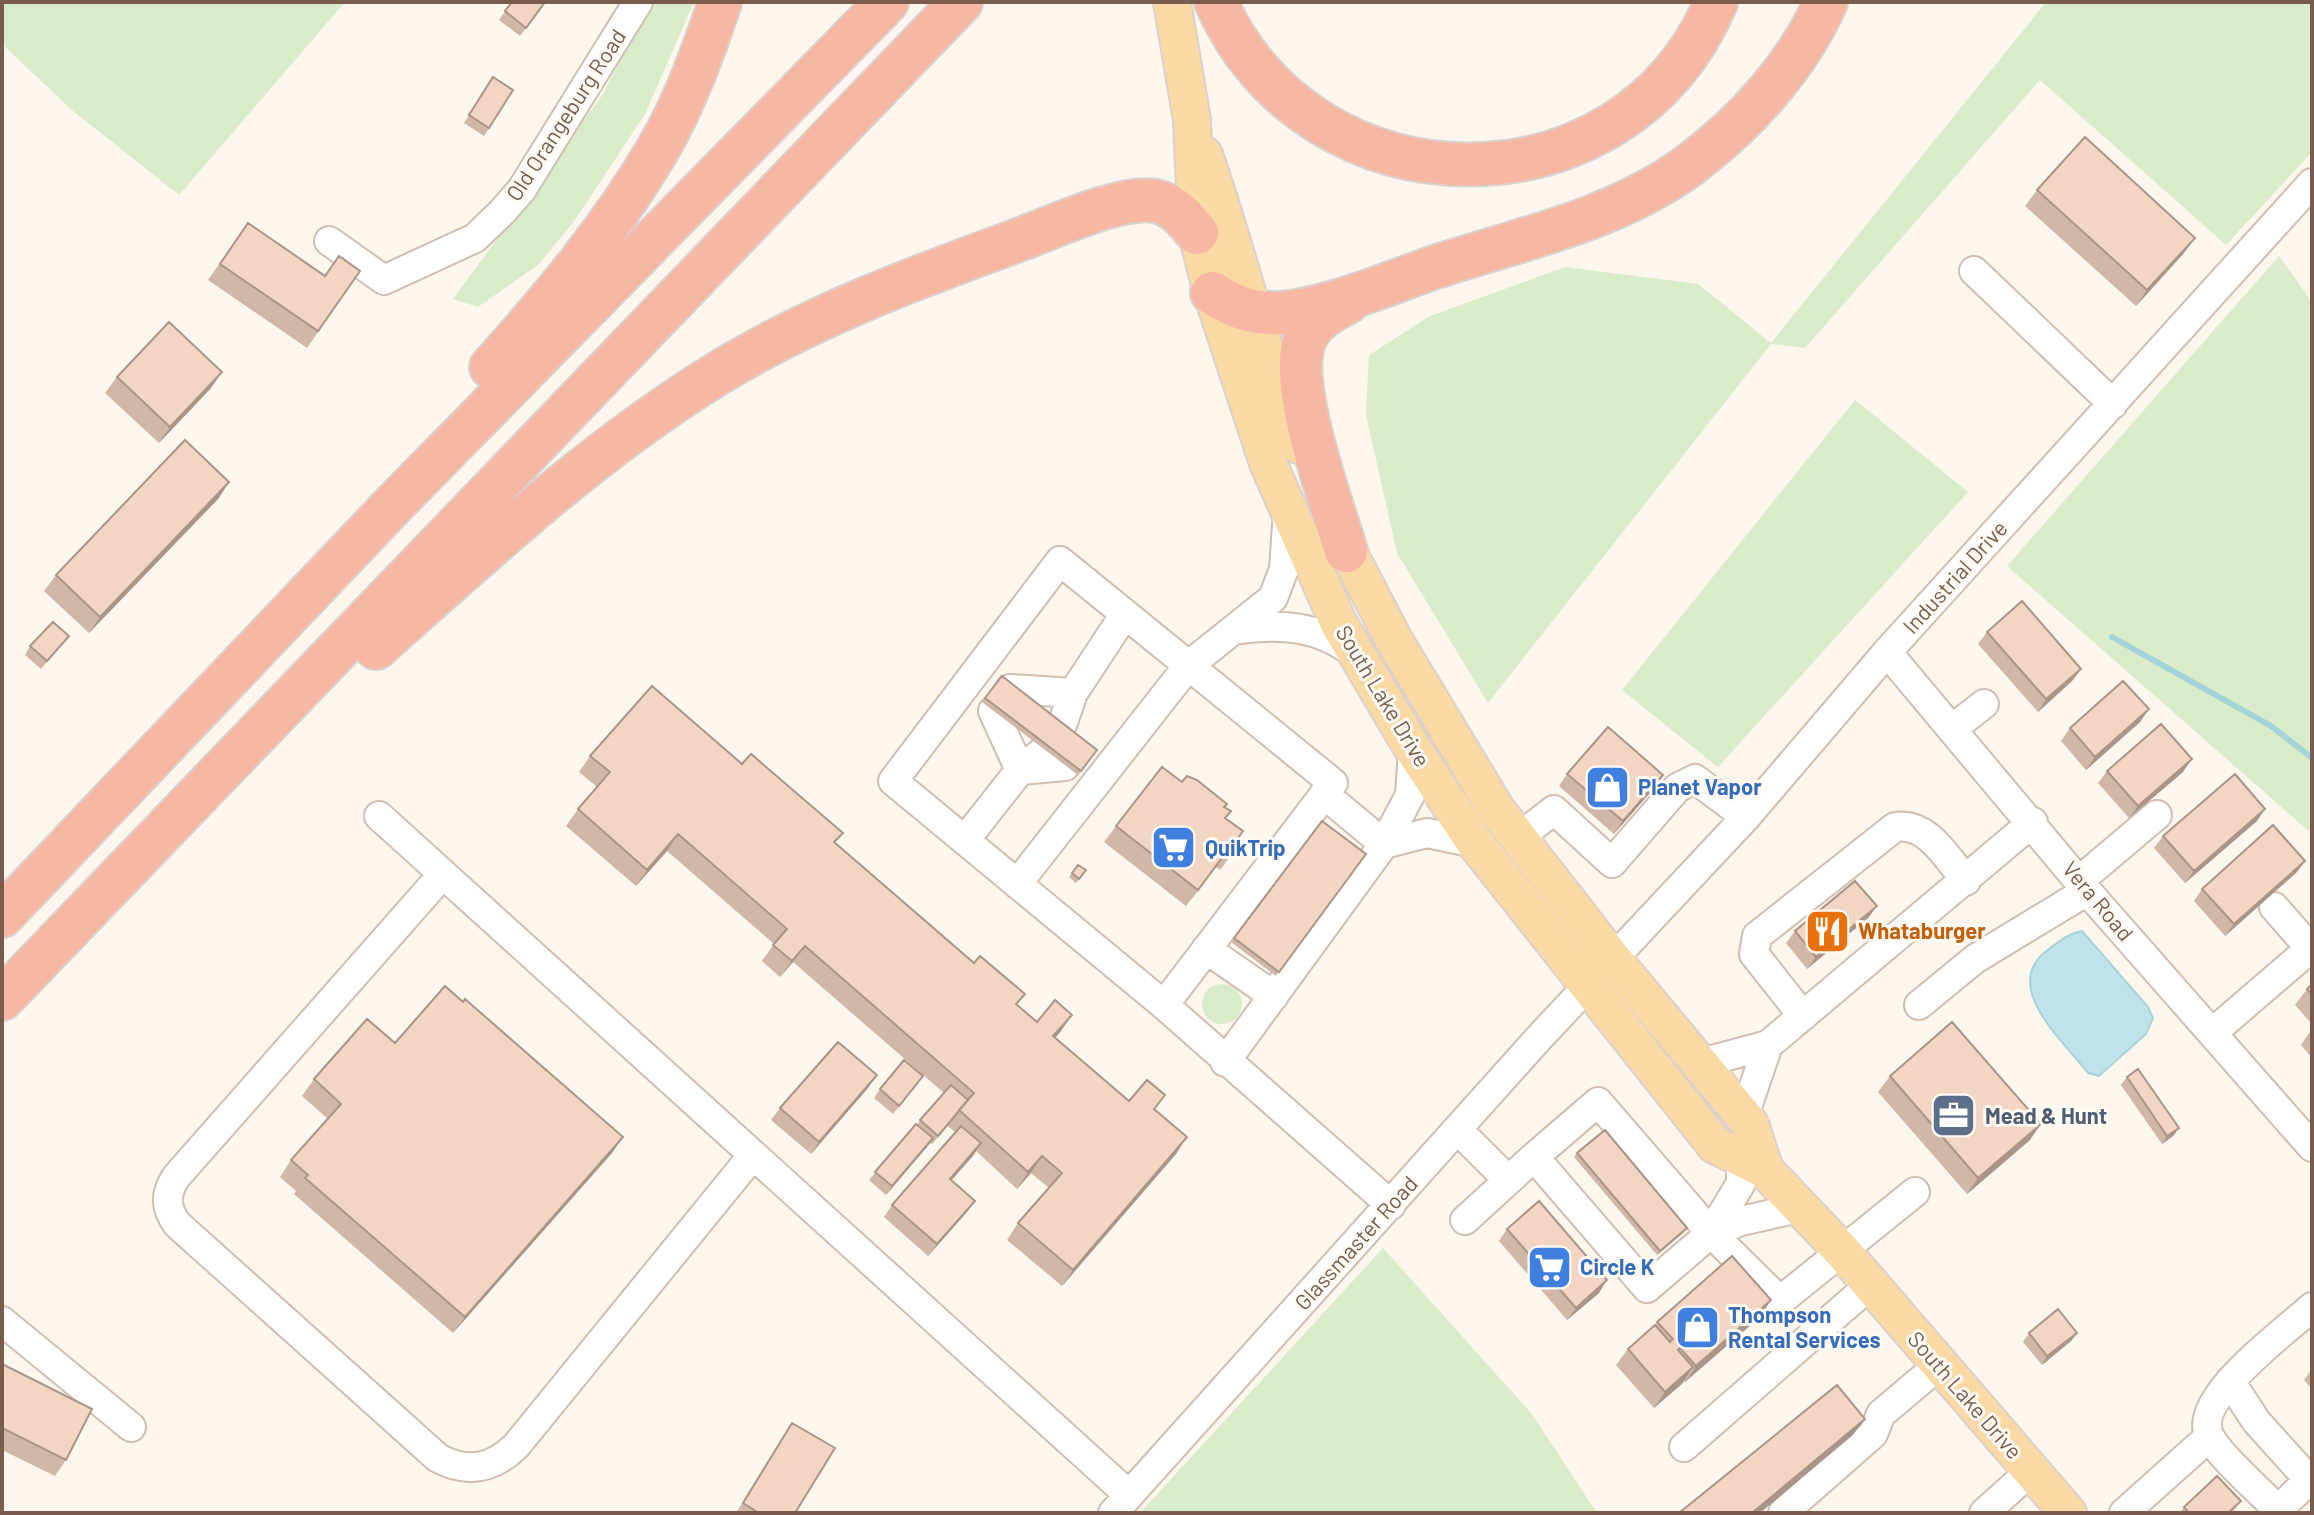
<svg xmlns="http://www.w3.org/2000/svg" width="2314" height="1515" font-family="Barlow,sans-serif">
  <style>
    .green { fill: #d8ecc9 }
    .water { fill: #bfe3e8; stroke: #a5d3da; stroke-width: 2 }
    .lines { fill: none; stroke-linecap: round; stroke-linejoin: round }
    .stream { stroke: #a5d3da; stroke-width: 6 }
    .minor-casing { stroke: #d1beb0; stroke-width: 32 }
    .major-casing { stroke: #dad1cd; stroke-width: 40 }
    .highway-casing { stroke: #dad1cd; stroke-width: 46 }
    .minor { stroke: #fff; stroke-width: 28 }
    .major { stroke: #fbd9a5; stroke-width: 36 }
    .highway { stroke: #f7b7a3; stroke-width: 42 }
    .wall { fill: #d1b7a8 }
    .shaded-wall { fill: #aa9588 }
    .building { fill: #f3d5c3; stroke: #aa9588; stroke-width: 2 }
    .labels { text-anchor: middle; stroke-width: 6; stroke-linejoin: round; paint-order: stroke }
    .street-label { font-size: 22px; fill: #7a5c4d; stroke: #fffaf3 }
    .shop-label { font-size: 22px; font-weight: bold; fill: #366cbe; stroke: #fffaf3; text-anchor: start }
    .food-label { font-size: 22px; font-weight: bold; fill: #c56008; stroke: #fffaf3; text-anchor: start }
    .service-label { font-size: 22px; font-weight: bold; fill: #4e5e75; stroke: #fffaf3; text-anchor: start }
  </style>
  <rect width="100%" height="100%" fill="#fdf6ec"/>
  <path class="green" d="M2,2H345L179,195L73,111L2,44Z
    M650,2H694L645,114L575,220L539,264L478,307L453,299L603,94Z
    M2046,2H2312V152L2226,245L2040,80L1805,348L1771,344L1488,703L1397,553L1366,415L1369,355L1430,316L1565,267L1698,284L1771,343Z
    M2279,256L2312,302V834L2007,566Z
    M1855,400L1968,492L1718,767L1622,690Z
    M1202 1004a20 20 0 1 1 40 0a20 20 0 1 1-40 0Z
    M1383,1248L1531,1413L1597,1513H1140Z"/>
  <path class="water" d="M2082,931L2148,1007L2153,1018L2146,1034L2099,1076L2088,1073C2063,1040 1998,985 2049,949C2060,941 2069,933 2082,931Z"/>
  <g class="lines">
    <path class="stream" d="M2112,637L2271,726L2312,758"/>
    <defs>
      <path id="minor" d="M329,241L384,280L475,238L503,211L522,189L638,2
        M1974,271L2113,404
        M1234,630C1281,623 1318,625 1357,655
        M1887,652L2087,891L2312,1147
        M1010,689L1073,693
        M993,711L1020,770
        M1062,725L1073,693L1125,614
        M1952,729L1984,704
        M1021,770L1065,766
        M1324,794L1384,844
        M379,816L1129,1495
        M1518,838L1554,810L1612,863L1677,788L1695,779L1746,817
        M965,840L1020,770L1045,750
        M1384,844L1427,833L1475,843
        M443,874L176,1177C165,1194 165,1207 177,1224L438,1458C468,1474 492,1469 516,1446L753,1155
        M2079,881L2157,815
        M1017,884L1188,666L1273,598L1284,569L1288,511
        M2274,907L2310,948
        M1206,949L1274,996
        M1164,1005L1333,783L1060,561L893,781L1164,1005L1391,1205
        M1919,1005L1975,959L2087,891
        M1803,1016L1754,954L1757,936L1895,827C1928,822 1947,858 1966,881
        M2212,1033L2312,947
        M1225,1062L1384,844L1410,795L1413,749
        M1701,1063L1768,1045L2033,822
        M1598,1102L1711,1233L1647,1288L1534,1157Z
        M1744,1116L1768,1045
        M1458,1130L1508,1180
        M1465,1220L1534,1157
        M1711,1233L1780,1301L1915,1192
        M1711,1233L1741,1221L1799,1208
        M1711,1233L1741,1183V1160
        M2,1321L131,1427
        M2230,1381L2256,1421L2309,1480L2275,1513
        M1684,1447L1870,1285
        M2278,1510C2261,1492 2220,1457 2210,1437C2189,1400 2287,1330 2312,1307
        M1113,1513L1538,1039L1746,817L1887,652L2312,183
        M1783,1513L1873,1434L1881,1414L1939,1365
        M1984,1513L2031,1471
        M2124,1513L2209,1437"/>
      <path id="major" d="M1172,2L1192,120L1197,233L1212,293L1268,463L1339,624L1413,749L1475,843L1715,1145L1765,1170L1842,1251L2068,1513
        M1204,155C1238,251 1260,351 1299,445
        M1334,525L1394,640L1496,809L1612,958L1750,1124L1765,1170"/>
      <path id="highway" d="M1216,2C1311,216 1624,221 1716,2
        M1212,293C1234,307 1254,315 1281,313C1325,310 1390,283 1432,268C1520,239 1616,220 1691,164C1747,122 1797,66 1826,2
        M491,367C553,298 611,229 658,149C685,103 703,52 720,2
        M1346,551C1332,504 1285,379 1306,337C1315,319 1331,311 1348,302
        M376,648C485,551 592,451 717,374C811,316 917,277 1021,239C1054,227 1121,195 1155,201C1173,204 1186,219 1197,233
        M2,916L394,504L887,2
        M2,999L961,2"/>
    </defs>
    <use href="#minor" class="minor-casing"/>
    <use href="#major" class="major-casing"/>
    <use href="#highway" class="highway-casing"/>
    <use href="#minor" class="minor"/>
    <use href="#major" class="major"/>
    <use href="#highway" class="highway"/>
  </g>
  <path class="wall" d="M512,2H546L520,36L499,20Z
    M487,86L489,128L484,136L464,123Z
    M2037,190L2195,238L2183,254L2136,306L2025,206Z
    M248,223L325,275L360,271L307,348L208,280Z
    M117,377L211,388L159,443L105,393Z
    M229,482L218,499L89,633L44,591L56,575Z
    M1987,632L2081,669L2072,681L2038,712L1978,644Z
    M69,636L41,669L25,655L30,646Z
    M1002,676L1097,750L1078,775L982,702Z
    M2140,722L2086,770L2061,741L2070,728Z
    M590,756L742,764L843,833L835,843L1037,1022L1061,1031L1055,1038L1129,1101L1165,1095L1155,1110L1176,1154L1062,1286L1007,1240L1018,1223L1049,1188L1031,1173L1017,1189L976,1151L951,1180L975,1201L966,1213L928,1256L884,1217L892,1205L956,1133L948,1126L949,1125L932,1144L930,1143L886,1195L869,1180L944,1093L793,962L780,977L762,961L774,944L667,851L636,886L566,826L578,809L597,787L579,772Z
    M2107,771L2183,772L2129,818L2098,783Z
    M1567,774L1655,787L1614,834L1559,786Z
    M1182,782L1225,807L1226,818L1238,838L1242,841L1220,870L1216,867L1186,906L1104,842L1116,826Z
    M1322,821L1366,854L1276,976L1231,942Z
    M2257,821L2185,883L2154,848L2163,836Z
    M2305,861L2296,873L2225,936L2194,901L2202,889Z
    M1078,865L1086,870L1076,883L1069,877Z
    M1877,906L1868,918L1807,969L1786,943L1795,931Z
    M2312,984V1024L2295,1005L2307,989Z
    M2312,1029V1058L2301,1045Z
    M395,1043L612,1153L453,1333L294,1194L296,1191L280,1177L291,1160L328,1119L302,1096L314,1079Z
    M1890,1076L2030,1140L1967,1194L1878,1092Z
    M2127,1077L2179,1128L2173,1136L2162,1144L2121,1085Z
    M918,1084L893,1114L874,1098L880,1089Z
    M868,1088L811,1154L771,1120L780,1108Z
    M1577,1153L1687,1228L1684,1232L1657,1255L1574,1157Z
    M1507,1229L1599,1293L1567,1320L1499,1241Z
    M1760,1317L1685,1382L1684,1381L1654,1408L1616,1365L1628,1349L1655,1326L1657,1322Z
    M2029,1333H2077L2071,1341L2042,1365L2023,1342Z
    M2,1364L66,1460L55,1476L2,1450Z
    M2312,1369V1389L2304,1380Z
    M792,1423L795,1513H736L784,1435Z
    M2241,1501L2232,1513H2180L2184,1507Z"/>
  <path class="shaded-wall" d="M2195,238L2183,254L2136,306L2147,290Z
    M222,372L211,388L159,443L170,427Z
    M229,482L218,499L89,633L100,617Z
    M2081,669L2072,681L2038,712L2046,699Z
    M2149,709L2140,722L2086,770L2095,757Z
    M2192,759L2183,772L2129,818L2138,806Z
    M1663,775L1655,787L1614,834L1623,821Z
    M2265,809L2257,821L2185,883L2194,871Z
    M678,834L667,851L636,886L647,870Z
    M1227,851L1216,867L1186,906L1198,890Z
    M2305,861L2296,873L2225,936L2234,924Z
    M1877,906L1868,918L1807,969L1816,957Z
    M805,946L793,962L780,977L792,961Z
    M1072,1015L1061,1031L1042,1053L1053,1036Z
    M877,1075L868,1088L811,1154L819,1142Z
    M2041,1124L2030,1140L1967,1194L1978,1178Z
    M2179,1128L2173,1136L2162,1144L2167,1136Z
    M623,1137L612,1153L453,1333L465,1317Z
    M1187,1137L1176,1154L1062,1286L1073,1270Z
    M933,1138L927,1147L886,1195L892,1186Z
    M981,1143L973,1156L942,1191L950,1179Z
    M1042,1156L1031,1173L1017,1189L1028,1172Z
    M975,1201L966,1213L928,1256L937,1244Z
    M1687,1228L1684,1232L1657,1255L1660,1251Z
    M1607,1280L1599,1293L1567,1320L1576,1308Z
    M1771,1300L1760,1317L1685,1382L1696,1366Z
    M2077,1333L2071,1341L2042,1365L2047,1356Z
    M1693,1367L1682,1384L1654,1408L1665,1392Z
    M1865,1419L1853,1435L1760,1513H1752Z"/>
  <path class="building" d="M512,2H545L526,28L505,11Z
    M493,77L513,90L489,128L469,115Z
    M2085,137L2195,238L2147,290L2037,190Z
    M248,223L325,276L339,256L360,271L318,331L220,264Z
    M169,322L222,372L170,427L117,377Z
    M185,440L229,482L100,617L56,575Z
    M2022,601L2081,669L2046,699L1987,632Z
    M53,622L69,636L47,661L30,646Z
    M1002,676L1097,750L1081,771L985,698Z
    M2123,681L2149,709L2095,757L2070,728Z
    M652,686L742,764L751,754L843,833L834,842L974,963L980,956L1025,994L1016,1004L1037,1022L1055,1000L1072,1015L1053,1036L1129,1101L1147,1080L1165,1095L1154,1109L1187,1137L1073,1270L1018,1223L1062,1173L1042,1156L1028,1172L959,1110L974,1093L805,946L792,961L773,945L787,929L678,834L647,870L578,809L610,772L590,756Z
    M2161,724L2192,759L2138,806L2107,771Z
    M1608,727L1663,775L1623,821L1567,774Z
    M1162,767L1182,782L1187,776L1197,780L1227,804L1224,807L1231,811L1225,818L1243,831L1238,838L1242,841L1231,854L1227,851L1198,890L1116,826Z
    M2235,774L2265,809L2194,871L2163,836Z
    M1322,821L1366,854L1279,972L1234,938Z
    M2273,825L2305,861L2234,924L2202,889Z
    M1078,865L1086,870L1079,879L1072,873Z
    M1855,881L1877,906L1816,957L1795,931Z
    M2312,984V995L2307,989Z
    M445,986L463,1002L465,999L623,1137L465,1317L305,1178L308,1175L291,1160L341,1104L314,1079L367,1019L395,1043Z
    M1952,1022L2041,1124L1978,1178L1890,1076Z
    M838,1042L877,1075L819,1142L780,1108Z
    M904,1060L923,1076L899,1106L880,1089Z
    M2138,1069L2179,1128L2167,1136L2127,1077Z
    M951,1085L968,1100L938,1136L920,1120Z
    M916,1124L933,1138L892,1186L875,1172Z
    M961,1126L981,1143L950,1179L975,1201L937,1244L892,1205Z
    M1605,1130L1687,1228L1660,1251L1577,1153Z
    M1539,1201L1607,1280L1576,1308L1507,1229Z
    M1732,1256L1771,1300L1696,1366L1680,1348L1678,1350L1693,1367L1665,1392L1628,1349L1655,1325L1670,1342L1673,1339L1657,1322Z
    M2058,1309L2077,1333L2047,1356L2029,1333Z
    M2,1364L92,1409L66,1460L2,1428Z
    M1837,1385L1865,1419L1752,1513H1679Z
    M792,1423L835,1448L795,1513H759L743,1503Z
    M2217,1476L2241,1501L2228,1513H2189L2184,1507Z"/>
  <defs>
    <symbol id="shop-square" viewBox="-11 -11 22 22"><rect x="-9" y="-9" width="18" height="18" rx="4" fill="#3f7fe0" stroke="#fffaf3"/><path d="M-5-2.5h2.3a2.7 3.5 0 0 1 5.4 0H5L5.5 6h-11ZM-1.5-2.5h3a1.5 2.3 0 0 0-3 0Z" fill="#fff"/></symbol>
    <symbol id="supermarket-square" viewBox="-11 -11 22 22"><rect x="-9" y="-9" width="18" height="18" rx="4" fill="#3f7fe0" stroke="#fffaf3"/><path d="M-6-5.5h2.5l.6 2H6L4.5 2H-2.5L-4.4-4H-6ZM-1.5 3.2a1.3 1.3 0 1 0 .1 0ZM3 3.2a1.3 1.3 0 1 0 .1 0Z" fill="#fff"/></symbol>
    <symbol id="restaurant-square" viewBox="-11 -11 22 22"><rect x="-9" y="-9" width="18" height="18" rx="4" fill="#e8710a" stroke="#fffaf3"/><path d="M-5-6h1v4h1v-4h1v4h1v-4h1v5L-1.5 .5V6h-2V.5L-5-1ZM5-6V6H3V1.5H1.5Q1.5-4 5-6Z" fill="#fff"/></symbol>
    <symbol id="office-square" viewBox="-11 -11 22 22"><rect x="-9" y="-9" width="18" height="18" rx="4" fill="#5c6f8a" stroke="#fffaf3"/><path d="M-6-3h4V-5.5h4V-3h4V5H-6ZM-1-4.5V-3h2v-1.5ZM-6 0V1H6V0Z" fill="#fff"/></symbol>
  </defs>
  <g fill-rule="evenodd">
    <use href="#shop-square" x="1582" y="762" width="51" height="51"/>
    <use href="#supermarket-square" x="1148" y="822" width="51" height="51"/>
    <use href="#restaurant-square" x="1802" y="906" width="51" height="51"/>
    <use href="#office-square" x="1928" y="1090" width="51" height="51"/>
    <use href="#supermarket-square" x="1524" y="1242" width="51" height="51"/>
    <use href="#shop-square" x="1672" y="1302" width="51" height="51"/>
  </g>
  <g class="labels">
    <g class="street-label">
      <text transform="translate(566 115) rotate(-57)" y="8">Old Orangeburg Road</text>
      <text transform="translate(1955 577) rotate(-48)" y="8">Industrial Drive</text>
      <text transform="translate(1383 696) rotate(59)" y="8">South Lake Drive</text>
      <text transform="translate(2098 901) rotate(50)" y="8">Vera Road</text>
      <text transform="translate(1356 1243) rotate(-48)" y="8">Glassmaster Road</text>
      <text transform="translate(1965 1395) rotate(49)" y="8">South Lake Drive</text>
    </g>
    <g class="shop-label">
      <text x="1638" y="795">Planet Vapor</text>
      <text x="1205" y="856">QuikTrip</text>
      <text x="1580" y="1275">Circle K</text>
      <text x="1728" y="1323">Thompson<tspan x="1728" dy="25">Rental Services</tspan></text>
    </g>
    <g class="food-label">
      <text x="1858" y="939">Whataburger</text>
    </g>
    <g class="service-label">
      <text x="1985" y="1124">Mead &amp; Hunt</text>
    </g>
  </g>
  <rect width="2314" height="1515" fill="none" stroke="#7a5c4d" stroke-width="8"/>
</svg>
